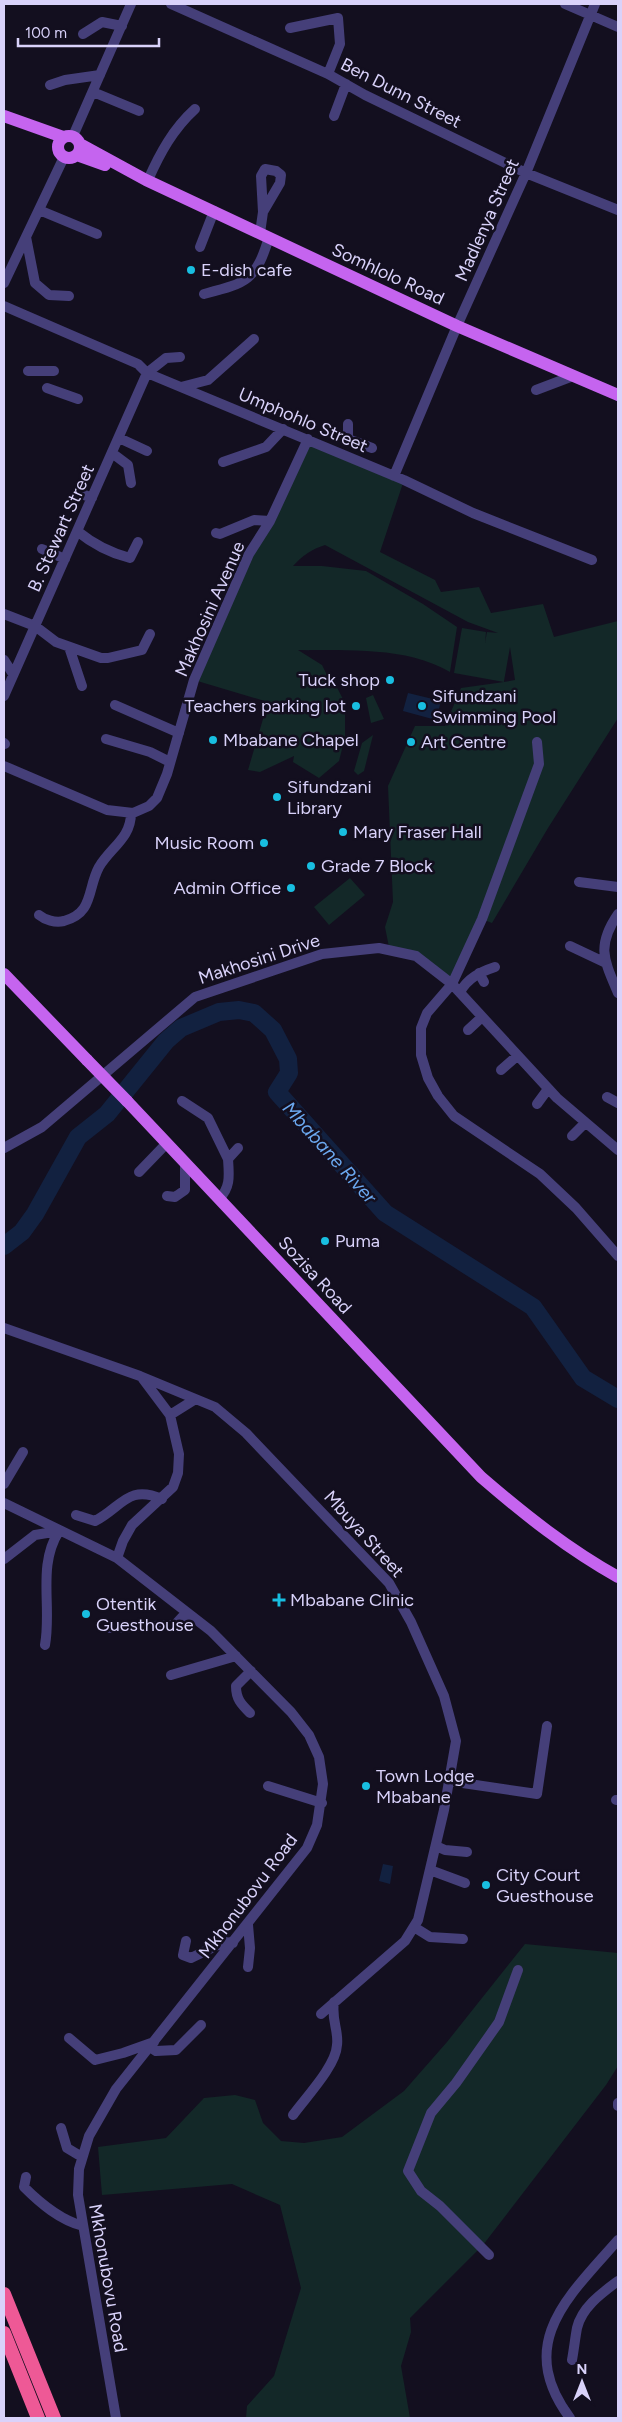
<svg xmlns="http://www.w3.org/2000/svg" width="622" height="2422" font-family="Figtree,sans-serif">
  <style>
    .green { fill: #132828; fill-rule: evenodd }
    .water { fill: #122140 }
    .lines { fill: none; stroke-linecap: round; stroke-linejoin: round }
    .river { stroke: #122140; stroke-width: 18 }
    .minor { stroke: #453f79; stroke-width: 10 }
    .major { stroke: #c564ef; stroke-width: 12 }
    .highway { stroke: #ee5996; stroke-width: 14 }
    .major-bridge { stroke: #c564ef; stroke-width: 12 }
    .poi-dot { fill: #18bee0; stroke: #130f1f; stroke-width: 2 }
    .labels { text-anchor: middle; stroke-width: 5; stroke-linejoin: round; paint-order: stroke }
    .street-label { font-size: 18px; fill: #d9d2fa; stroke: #130f1f }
    .poi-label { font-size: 18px; fill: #d9d2fa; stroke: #130f1f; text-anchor: start }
    .water-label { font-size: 19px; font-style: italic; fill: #6ba8ef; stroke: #130f1f }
  </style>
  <rect width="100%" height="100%" fill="#130f1f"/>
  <path class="green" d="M308,439L404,480L380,552L435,580L441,592L479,587L491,613L543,604L554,637L618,621V718L548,828L492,923L482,919L452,984L416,956L390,952L385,927L393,902L388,786L415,726H445L461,688L504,682L454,673L462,628L486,632L485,643L487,632L498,633L468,622L325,545C312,549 302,556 293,566H322L366,571L423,604L457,627L450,672C406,646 348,651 298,650L322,665L327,675L330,674L345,703V737L339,761L319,778L293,762L294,756L260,772L248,770L268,702L194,680ZM510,647L515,680L504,682V681Z
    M373,695L384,719L371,723L366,698Z
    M373,735L364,771L358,775L354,771L362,743Z
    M350,878L365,895L329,925L314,907Z
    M525,1944L618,1953V2066L606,2085L483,2245L410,2318L411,2332L401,2366L410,2418H246L247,2406L274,2376L301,2288L280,2205L232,2184L102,2195L98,2147L166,2138L204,2098L235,2095L255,2100L263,2123L281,2141L304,2143L342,2137L404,2091L447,2042Z"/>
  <path class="water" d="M408,693L441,701L436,720L403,711Z
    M383,1864L393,1866L390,1884L379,1881Z"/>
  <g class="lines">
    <path class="river" d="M4,1246L22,1232L35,1214L78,1137L107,1114L166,1041L181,1028L219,1012L239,1010L254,1013L273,1030L288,1059L289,1073L277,1092L385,1213L533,1307L583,1378L618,1399"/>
    <path class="minor" d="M171,4L328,74L365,95L526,173L618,210
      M565,4L618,27
      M290,28L338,18L340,44L328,74
      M83,34L102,22L122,26
      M50,85L65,80L100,75
      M93,92L139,111
      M334,116L346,84
      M73,136L131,4
      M148,180C160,153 173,129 195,109
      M39,210L97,234
      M260,233L263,212L261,176L265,169L276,171L281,175L280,183L263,212
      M26,237L35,283L49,295L69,296
      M200,247L214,211
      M4,283L64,157
      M204,294C246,283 256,281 269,237
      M4,306L138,364L147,373L404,480L473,513L592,560
      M28,371H54
      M181,387L208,380L254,339
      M47,388L78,399
      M536,390L573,376
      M348,424V439L372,448
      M119,438L147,451
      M112,453L128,465L131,483
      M223,462L266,447L283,429
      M394,476L457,326L526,173L595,4
      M82,494L92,498
      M77,531C93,544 110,553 130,558L138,542
      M216,533L220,534L254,520L270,521
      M42,549L65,559
      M4,614L35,626L56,642L101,658H108L142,650L150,634
      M69,647L82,686
      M4,660L13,674
      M4,696L147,373L166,358L180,357
      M115,705L179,733
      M106,739L150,752L170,762
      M537,742L539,764L482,919L452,984L427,1013L421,1028V1055L428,1078L438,1096L454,1116L540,1174L576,1208L618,1256
      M4,743L5,744
      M4,766L107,810L133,813L149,806L157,798L167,774L194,680L249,554L270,521L308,439
      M579,882L618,887
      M618,914C596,946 604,960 618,993
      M39,915C45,920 55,923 64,921C94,913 87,889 99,867C111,847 131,838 131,813
      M570,946L606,963
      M479,973L484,982
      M460,992C468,978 480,972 495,967
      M468,1030L482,1017
      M501,1070L517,1056
      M607,1097L618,1103
      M182,1101L208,1118L228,1159
      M537,1104L548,1089
      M572,1136L585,1123
      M4,1148L42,1127L195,997L322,954L379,948L416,956L452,984L557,1098L618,1150
      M139,1172L167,1143
      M167,1196L175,1197L185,1190V1163
      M219,1199C231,1187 229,1175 228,1159L238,1148
      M4,1328L140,1376L215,1407L246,1433L389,1583L411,1622L444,1696L456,1741L444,1810L418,1920L405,1941L321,2014
      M170,1415L194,1400
      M4,1484L23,1452
      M4,1503L117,1558L211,1631L291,1712L309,1735L319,1757L323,1784L317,1825L307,1848L116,2089L89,2136L79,2169L78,2195L116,2418
      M76,1515L95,1521C122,1507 128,1484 162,1499
      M117,1558L123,1541L132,1525L173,1487L178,1473L179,1454L170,1415L143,1379
      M4,1559L35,1535L59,1531
      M110,1628L175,1625L186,1613
      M45,1645C52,1606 37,1566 59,1531
      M171,1675L236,1656
      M250,1713C241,1704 236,1699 236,1686L251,1671
      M449,1781L537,1794L547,1726
      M268,1786L322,1803
      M616,1800H618
      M436,1846L445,1850L467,1852
      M430,1870L465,1883
      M248,1925L250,1948L248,1967
      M414,1927L430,1937L463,1939
      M186,1941L183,1955L191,1958L224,1942L233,1943
      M69,2038L95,2060L123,2053L154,2042
      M150,2047L156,2051L176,2050L201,2025
      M618,2103V2106
      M293,2115C306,2097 336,2066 337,2045C339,2031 331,2020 334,2002
      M61,2128L67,2148L82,2157
      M26,2177L24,2187C41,2204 60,2220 83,2226
      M489,2255L440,2206L421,2191L408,2171L431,2113L456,2083L499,2022L518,1970
      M572,2360C574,2349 575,2339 577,2328C582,2307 602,2293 618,2281
      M570,2418C514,2343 569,2296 618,2240"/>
    <path class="major" d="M4,116L63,137
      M58 147a11 11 0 1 1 22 0a11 11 0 1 1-22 0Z
      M80,144L146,180L457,326L618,395
      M77,155L105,165
      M4,974L87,1060
      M127,1101L481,1477C525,1515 568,1549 618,1577"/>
    <path class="highway" d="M4,2294L54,2418
      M4,2333L38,2418"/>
    <path class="major-bridge" d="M87,1060L127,1101"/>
  </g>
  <g class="poi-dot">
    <circle cx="191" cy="270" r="5"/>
    <circle cx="390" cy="680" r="5"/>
    <circle cx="356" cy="706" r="5"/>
    <circle cx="422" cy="706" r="5"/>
    <circle cx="213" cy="740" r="5"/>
    <circle cx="411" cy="742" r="5"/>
    <circle cx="277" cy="797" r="5"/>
    <circle cx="343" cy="832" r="5"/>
    <circle cx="264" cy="843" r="5"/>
    <circle cx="311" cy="866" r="5"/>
    <circle cx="291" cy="888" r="5"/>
    <circle cx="325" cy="1241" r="5"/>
    <path d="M276.5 1592.5h5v5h5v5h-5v5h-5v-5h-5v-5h5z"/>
    <circle cx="86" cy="1614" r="5"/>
    <circle cx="366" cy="1786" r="5"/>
    <circle cx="486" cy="1885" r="5"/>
  </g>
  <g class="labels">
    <g class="street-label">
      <text transform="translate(401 93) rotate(27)" y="6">Ben Dunn Street</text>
      <text transform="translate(487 220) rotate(-66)" y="6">Madlenya Street</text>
      <text transform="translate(388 274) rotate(25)" y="6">Somhlolo Road</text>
      <text transform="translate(303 420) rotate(23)" y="6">Umphohlo Street</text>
      <text transform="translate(61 528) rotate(-66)" y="6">B. Stewart Street</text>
      <text transform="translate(210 609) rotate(-66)" y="6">Makhosini Avenue</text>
      <text transform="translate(259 959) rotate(-18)" y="6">Makhosini Drive</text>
      <text transform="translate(315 1275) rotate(47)" y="6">Sozisa Road</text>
      <text transform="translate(364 1534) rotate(48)" y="6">Mbuya Street</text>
      <text transform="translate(248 1896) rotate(-53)" y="6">Mkhonubovu Road</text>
      <text transform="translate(108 2278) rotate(80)" y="6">Mkhonubovu Road</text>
    </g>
    <g class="poi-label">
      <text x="201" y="276">E-dish cafe</text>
      <text x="380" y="686" text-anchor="end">Tuck shop</text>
      <text x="432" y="702">Sifundzani<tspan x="432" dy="21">Swimming Pool</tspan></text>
      <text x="346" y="712" text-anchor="end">Teachers parking lot</text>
      <text x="223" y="746">Mbabane Chapel</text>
      <text x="421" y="748">Art Centre</text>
      <text x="287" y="793">Sifundzani<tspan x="287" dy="21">Library</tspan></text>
      <text x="353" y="838">Mary Fraser Hall</text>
      <text x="254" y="849" text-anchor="end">Music Room</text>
      <text x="321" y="872">Grade 7 Block</text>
      <text x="281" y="894" text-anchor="end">Admin Office</text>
      <text x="335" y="1247">Puma</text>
      <text x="290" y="1606">Mbabane Clinic</text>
      <text x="96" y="1610">Otentik<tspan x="96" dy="21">Guesthouse</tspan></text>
      <text x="376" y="1782">Town Lodge<tspan x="376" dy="21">Mbabane</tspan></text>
      <text x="496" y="1881">City Court<tspan x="496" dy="21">Guesthouse</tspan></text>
    </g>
    <g class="water-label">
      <text transform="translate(330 1152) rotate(48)" y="7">Mbabane River</text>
    </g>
  </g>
  <rect width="622" height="2422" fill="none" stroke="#d9d2fa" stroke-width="10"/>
  <g transform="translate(582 2382)" stroke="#130f1f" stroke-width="4" paint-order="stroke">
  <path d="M0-4L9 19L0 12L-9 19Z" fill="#d9d2fa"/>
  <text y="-8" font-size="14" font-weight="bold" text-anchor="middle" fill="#d9d2fa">N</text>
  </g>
  <path d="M18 38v8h141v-8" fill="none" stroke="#d9d2fa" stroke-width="2.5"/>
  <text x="25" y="38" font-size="15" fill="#d9d2fa" stroke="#130f1f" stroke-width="4" paint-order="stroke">100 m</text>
</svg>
